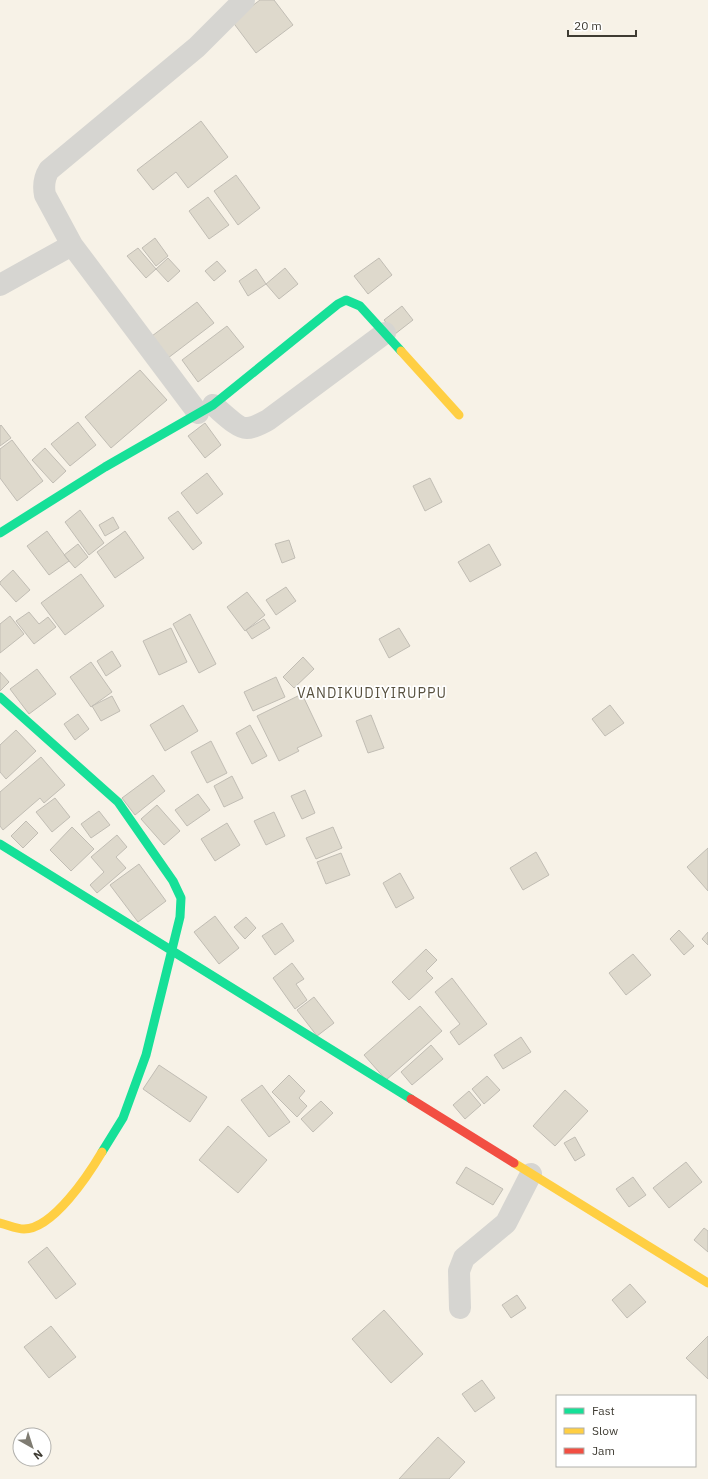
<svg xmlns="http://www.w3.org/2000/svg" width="708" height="1479" font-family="'IBM Plex Sans',sans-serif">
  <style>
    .building { fill: #ded9cc; stroke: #c1bdb4 }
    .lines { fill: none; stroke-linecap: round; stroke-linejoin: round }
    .street { stroke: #d6d5d1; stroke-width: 22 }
    .fast { stroke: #16e098; stroke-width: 9 }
    .slow { stroke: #ffcf43; stroke-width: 9 }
    .jam { stroke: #f24e42; stroke-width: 9 }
    .labels { text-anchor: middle; stroke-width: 3.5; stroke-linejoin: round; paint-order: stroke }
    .quarter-label { font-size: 14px; letter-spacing: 1px; fill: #58513f; stroke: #fff }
  </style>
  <rect width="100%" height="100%" fill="#f7f2e7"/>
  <path class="building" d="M260,0H274L293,25L256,53L232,21Z
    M201,121L228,157L188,188L176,172L153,190L137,170Z
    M236,175L260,208L238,225L214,191Z
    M208,197L229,225L209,239L189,211Z
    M155,238L168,256L156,266L142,248Z
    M138,248L156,269L146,278L127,256Z
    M168,258L180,271L168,282L156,269Z
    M379,258L392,275L368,294L354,276Z
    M217,261L226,271L214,281L205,271Z
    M285,268L298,284L279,299L266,284Z
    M256,269L266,284L248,296L239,281Z
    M197,302L214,323L168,358L152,336Z
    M402,306L413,320L395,334L384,320Z
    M227,326L244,347L198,382L182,360Z
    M140,370L167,400L111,448L85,417Z
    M78,422L96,445L70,466L51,444Z
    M205,423L221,445L205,458L188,436Z
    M1,425L11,438L0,446V426Z
    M12,440L43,481L17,501L0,478V449Z
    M45,448L66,471L53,483L32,460Z
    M207,473L223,494L197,514L181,493Z
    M430,478L442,502L425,511L413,486Z
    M80,510L104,543L89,555L65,522Z
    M178,511L202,543L193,550L168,518Z
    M113,517L119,528L105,536L99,525Z
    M47,531L69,561L49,575L27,546Z
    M125,531L144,558L115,578L97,552Z
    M289,540L295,558L282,563L275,544Z
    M78,544L88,557L75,568L64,555Z
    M489,544L501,565L470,582L458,562Z
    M13,570L30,590L16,602L0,584V582Z
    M81,574L104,606L65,635L41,603Z
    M286,587L296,601L276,615L266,600Z
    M247,592L265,615L245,631L227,607Z
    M29,612L39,624L48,617L56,627L34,644L16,621Z
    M190,614L216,664L199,673L173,624Z
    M10,616L24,634L0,653V624Z
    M264,619L270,628L252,639L246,630Z
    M171,628L187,662L159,675L143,641Z
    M399,628L410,646L389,658L379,639Z
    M112,651L121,666L106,676L97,661Z
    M303,657L314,669L294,688L283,677Z
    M91,662L112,692L91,707L70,677Z
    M37,669L56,694L29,714L10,689Z
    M0,672L9,682L0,691Z
    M276,677L285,697L253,711L244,692Z
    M302,694L322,736L297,748L299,751L279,761L257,716Z
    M112,696L120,711L101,721L92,706Z
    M183,705L198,731L165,751L150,725Z
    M610,705L624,723L605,736L592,719Z
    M78,714L89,729L75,740L64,724Z
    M371,715L384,748L368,753L356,721Z
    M250,725L267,756L252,764L236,733Z
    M16,730L36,751L6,779L0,772V745Z
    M211,741L227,773L207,783L191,752Z
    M41,757L65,785L44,803L40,798L3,830L0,826V792Z
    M153,775L165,791L135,815L122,798Z
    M232,776L243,798L224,807L214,786Z
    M305,790L315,813L302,819L291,796Z
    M198,794L210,810L187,826L175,810Z
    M55,798L70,817L52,832L36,812Z
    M157,805L180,831L164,845L141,819Z
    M99,811L110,825L91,838L81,824Z
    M274,812L285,836L266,845L254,821Z
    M26,821L38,833L23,848L11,836Z
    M227,823L240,845L215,861L201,839Z
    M72,827L94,849L71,871L50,850Z
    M333,827L342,848L316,859L306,838Z
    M117,835L127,847L116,857L126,868L97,893L90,885L104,872L91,857Z
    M708,848V891L687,867Z
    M536,852L549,875L523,890L510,868Z
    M341,853L350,875L326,884L317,862Z
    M139,864L166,901L138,922L110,885Z
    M400,873L414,898L396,908L383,883Z
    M215,916L239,948L219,964L194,932Z
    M246,917L256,928L245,939L234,927Z
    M282,923L294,941L275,955L262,936Z
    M679,930L694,946L684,955L670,939Z
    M708,932V945L702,939Z
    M426,949L437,960L426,971L433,978L409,1000L392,982Z
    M633,954L651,975L626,995L609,973Z
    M292,963L304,979L296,984L307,1000L295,1009L273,978Z
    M452,978L487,1024L459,1045L450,1032L460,1024L435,992Z
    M314,997L334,1023L317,1036L297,1010Z
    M420,1006L442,1031L386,1080L364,1055Z
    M521,1037L531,1052L503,1069L494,1055Z
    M431,1045L443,1059L412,1085L401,1072Z
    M159,1065L207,1097L190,1122L143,1089Z
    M289,1075L305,1091L299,1098L307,1106L297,1117L272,1092Z
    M487,1076L500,1090L484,1104L472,1089Z
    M262,1085L290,1122L269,1137L241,1100Z
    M565,1090L588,1111L555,1146L533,1126Z
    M469,1091L481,1105L465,1119L453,1105Z
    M321,1101L333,1113L313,1132L301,1119Z
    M228,1126L267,1160L238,1193L199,1160Z
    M575,1137L585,1155L575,1161L564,1143Z
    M686,1162L702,1182L669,1208L653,1188Z
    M466,1167L503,1189L493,1205L456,1183Z
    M633,1177L646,1195L629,1207L616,1189Z
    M704,1228L708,1231V1252L694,1240Z
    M47,1247L76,1284L56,1299L28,1262Z
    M630,1284L646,1302L627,1318L612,1300Z
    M517,1295L526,1308L511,1318L502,1305Z
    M384,1310L423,1354L391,1383L352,1339Z
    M51,1326L76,1357L49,1378L24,1347Z
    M708,1336V1379L686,1358Z
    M482,1380L495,1398L475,1412L462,1394Z
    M438,1437L465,1462L449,1479H399Z"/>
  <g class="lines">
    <path class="street" d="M0,285L72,245
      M213,405C221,411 238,429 247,428C254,428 262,423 268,420L385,333
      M198,413L72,245L45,195C43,185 44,178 49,170L197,47L244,0
      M460,1308L459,1271L464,1258L506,1223L531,1174"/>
    <path class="fast" d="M0,533L105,467L213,405L338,304L346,300L360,306L401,351
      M0,697L118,802L173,881L181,898L180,917L146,1055L123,1118L102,1152
      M0,844L411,1099"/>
    <path class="slow" d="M401,351L459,415
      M514,1163L708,1283
      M0,1223C8,1225 17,1229 24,1229C53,1229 89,1174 102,1152"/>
    <path class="jam" d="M411,1099L514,1163"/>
  </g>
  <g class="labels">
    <g class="quarter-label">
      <text x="372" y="698">VANDIKUDIYIRUPPU</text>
    </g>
  </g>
  <rect x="556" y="1395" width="140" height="72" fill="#ffffff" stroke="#b2b1ad"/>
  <rect x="564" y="1408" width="20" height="6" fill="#16e098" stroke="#b2b1ad"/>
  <text x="592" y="1415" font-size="12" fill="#3f3c33">Fast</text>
  <rect x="564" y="1428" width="20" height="6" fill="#ffcf43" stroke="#b2b1ad"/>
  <text x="592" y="1435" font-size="12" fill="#3f3c33">Slow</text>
  <rect x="564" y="1448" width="20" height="6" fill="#f24e42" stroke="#b2b1ad"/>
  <text x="592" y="1455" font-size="12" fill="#3f3c33">Jam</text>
  <g transform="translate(32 1447) rotate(141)"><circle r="19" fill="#ffffff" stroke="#b2b1ad"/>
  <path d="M0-3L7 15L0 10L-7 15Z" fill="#7f7c72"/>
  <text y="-6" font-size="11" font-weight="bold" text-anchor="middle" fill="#3f3c33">N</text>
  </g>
  <path d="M568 30v6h68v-6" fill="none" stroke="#3f3c33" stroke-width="2"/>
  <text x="574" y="30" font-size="12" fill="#3f3c33" stroke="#ffffff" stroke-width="3" paint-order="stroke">20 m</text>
</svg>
